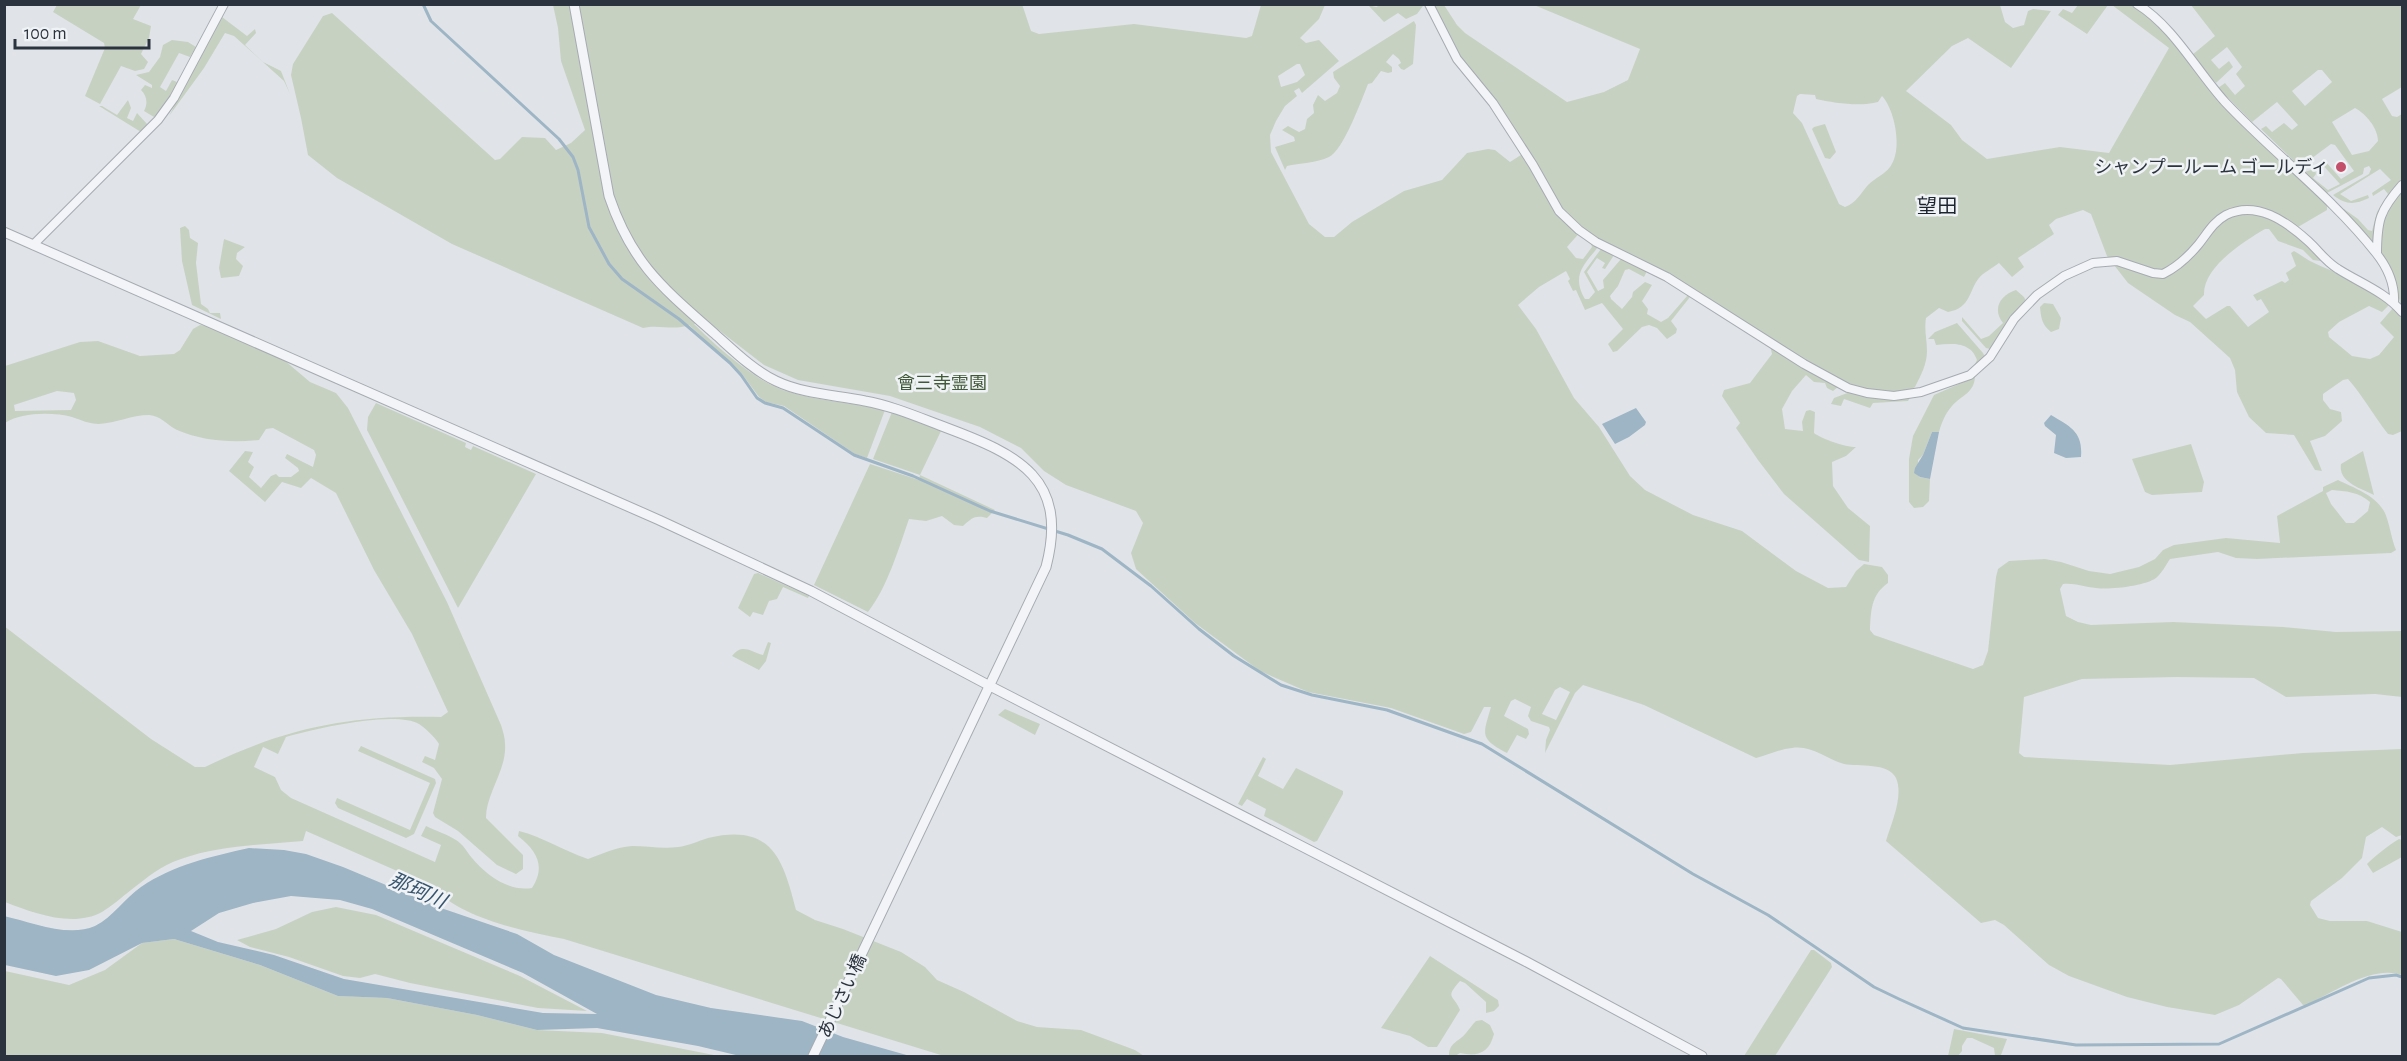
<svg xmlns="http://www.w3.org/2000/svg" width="2407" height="1061" font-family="'Alegreya Sans','Noto Sans JP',sans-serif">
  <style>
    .green { fill: #c7d1c2; fill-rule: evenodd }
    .water { fill: #9eb5c5; fill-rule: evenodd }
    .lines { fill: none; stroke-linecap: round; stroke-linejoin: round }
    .stream { stroke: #9eb5c5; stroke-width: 3 }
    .minor-casing { stroke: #a6abb2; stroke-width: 10 }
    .tertiary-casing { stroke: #a6abb2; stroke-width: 11 }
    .minor { stroke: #f3f4f7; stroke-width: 8 }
    .tertiary { stroke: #f3f4f7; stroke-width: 9 }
    .poi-dot { fill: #c34f6b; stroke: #f0f3f6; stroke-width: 2 }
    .labels { text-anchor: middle; stroke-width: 5; stroke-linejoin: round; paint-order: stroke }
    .poi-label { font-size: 18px; fill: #2a333e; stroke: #f0f3f6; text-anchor: end }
    .park-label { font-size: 18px; fill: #425939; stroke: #f0f3f6 }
    .street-label { font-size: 18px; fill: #2a333e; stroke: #f0f3f6 }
    .neighbourhood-label { font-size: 20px; fill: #1c242f; stroke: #f0f3f6 }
    .water-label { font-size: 20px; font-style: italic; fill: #38556f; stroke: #f0f3f6 }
  </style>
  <rect width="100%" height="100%" fill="#e0e4e8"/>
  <path class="green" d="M1022,4L1031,31L1039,34L1134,24L1246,38L1252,36L1261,5H1325L1319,19L1300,38L1306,43L1319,40L1339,61L1302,93L1299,88L1294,91L1297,96L1285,106L1276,121L1270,135L1271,152L1309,224L1325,237H1334L1352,222L1404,191L1442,180L1467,153L1488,149L1495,150L1510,162L1527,151L1499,106L1461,57L1434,5H1444L1457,25L1465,33L1567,102L1604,92L1628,80L1640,49L1534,5H2000L2005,22L2013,28L2024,25L2028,11L2033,9L2051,11L2011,68L1968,38L1952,46L1906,91L1951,125L1962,140L1987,159L2060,147L2109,153L2169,48L2112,5H2133L2164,30L2244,128L2316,193L2327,206V210L2298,227C2264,206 2228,192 2204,234L2206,238C2213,230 2219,221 2230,217C2263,202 2302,235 2322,259L2320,261L2313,260L2303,250L2278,241L2269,229H2265C2243,242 2203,267 2204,295L2193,306L2206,319L2227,306H2230L2248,327L2269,312L2261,299L2257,301L2253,295L2282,281L2285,283L2289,280L2286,273L2296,266L2291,253L2294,251C2300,254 2304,258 2310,261C2331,272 2377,285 2389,305L2382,312L2369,306L2339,322L2328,332L2329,337L2352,356L2370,359L2379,355L2394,337L2380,323L2393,308L2401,313C2402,295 2391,284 2383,269C2371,245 2379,212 2396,193V190L2379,213L2375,245L2343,211L2344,209L2358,219L2368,230L2372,231L2377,212L2388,194L2384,189L2373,196L2372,193L2391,180L2380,169L2340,194L2351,201L2368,195L2369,198C2354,205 2346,205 2333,195L2369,174L2371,169L2369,166L2364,168L2363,174L2327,193L2304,172L2315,169L2316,174L2313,178L2328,190L2340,184L2320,162L2323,159L2325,161L2341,179L2354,171L2335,145L2331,144L2300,167L2261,129L2266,126L2272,132L2284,123L2292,130L2298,125L2277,102L2252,122L2218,88L2225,83L2235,95L2245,86L2236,74L2242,67L2227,47L2211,60L2219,69L2229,61L2233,67L2216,83L2192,55L2215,36L2191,5H2402V87L2382,99L2392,116L2397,117L2402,114V431L2393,435L2388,434C2374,416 2363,396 2348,379L2343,380L2323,394V400L2330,409L2341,412L2342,421L2325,436L2310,441L2322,471L2315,470L2294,435L2266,433L2249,417L2237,392L2235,370L2230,358L2190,322L2175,315L2128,283L2107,256L2091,214L2083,210L2056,219L2049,225L2054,234L2018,258L2024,267L2012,277L1999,263C1993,268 1984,272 1979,278C1969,290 1971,308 1948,312L1939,308L1926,318C1924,330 1927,339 1927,351C1927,364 1921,375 1915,387C1896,399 1865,393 1846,384C1836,379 1826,370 1815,372L1838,387L1833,391L1827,388L1825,383L1814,382L1806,375L1792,391L1782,409L1785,429L1803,431L1802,422L1806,411L1810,410L1815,412L1814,433C1822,439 1845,447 1856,447L1846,456L1832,462L1833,486L1848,508L1870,526L1869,562L1859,560L1784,494L1758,460L1736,428L1740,423L1722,396L1724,390L1750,383L1772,354L1769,341L1668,274L1597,241L1582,230L1567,247L1576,258L1583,259L1592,247L1590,242L1598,247C1584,265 1571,275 1585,299H1589L1595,292L1584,272L1601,249L1614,255L1605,269L1602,268L1605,263L1597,258L1587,272L1598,291L1604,288L1603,280L1621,259L1647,271L1644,277L1629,269L1625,270L1618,286L1610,296L1611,299L1622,309L1632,297L1633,292L1645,282L1652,285L1642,301L1648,309L1647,314L1661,322L1668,318L1688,295L1690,297L1671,321L1677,329L1676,333L1667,339L1657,328L1649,325L1642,327L1617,351L1613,352L1608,344L1623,329L1602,303L1585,310L1576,290L1573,291L1568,281L1570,279L1566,271L1539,287L1518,305L1536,329L1574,398L1599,427L1630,476L1645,490L1693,515L1742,531L1796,571L1828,588L1846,587L1856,571L1864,564L1882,567L1888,575V583C1871,595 1871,610 1870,630L1874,635L1973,669L1983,665L1988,651L1996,577L1998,569L2009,561L2045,559L2061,562L2089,571L2110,574L2139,567L2155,559L2163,550L2174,545L2226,538L2280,543L2277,516L2323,491V487L2338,480C2354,488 2376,495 2385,513C2390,525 2391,538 2396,550L2391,553L2257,559L2236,558L2218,552L2170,559C2166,565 2162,573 2156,578C2145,586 2110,590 2096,588C2084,587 2075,583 2063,584L2060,589L2066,616L2078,622L2091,625L2173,622L2283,627L2336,632L2402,631V697L2375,694L2286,697L2254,678L2177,677L2082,679L2024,697L2019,753L2024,757L2170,765L2303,753L2402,749V835L2396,837L2382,827L2366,837L2362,858L2342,878L2311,901L2310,905L2318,918L2330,921H2367L2402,932V975C2372,965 2334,992 2307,1005H2303L2281,979L2278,978L2239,1005L2215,1015L2167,1007L2127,997L2069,976L2049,965L2004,925L1995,920L1981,923L1886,841C1891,824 1904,796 1896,778C1888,762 1859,767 1844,764C1826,759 1812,745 1792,748C1780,749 1768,755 1756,758L1644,705L1583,685L1575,693L1545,753L1546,740L1550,730L1549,727L1531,721L1528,716L1531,707L1515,699L1511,701L1504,716L1528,729L1529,734L1526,739L1517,735L1507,753C1479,738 1483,735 1491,707H1484L1471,732L1464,734L1391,708L1308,692L1260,671L1195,623L1136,569L1131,553L1143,523L1136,511L1066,485L1044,471L1021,448L980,427L890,396L798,380L764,365L707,321L694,324C717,347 757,383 789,392C820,401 853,403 885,410L867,458L855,454L784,406L766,402L759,397L742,374L689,325C673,331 659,324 643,328L452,244L337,178L308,155L301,118L291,75L293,64L323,16L332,13L495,160L500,159L522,137L545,138L556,150L571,143L585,130L561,61L558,28L553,5ZM1297,64H1300L1305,75L1297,82L1281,87L1278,76ZM2318,70H2322L2332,82L2305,106L2292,91ZM1800,94L1815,95L1816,99C1834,103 1860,107 1878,102L1882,96C1895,110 1903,150 1890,167C1885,174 1875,178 1868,185C1861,193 1856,203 1845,207L1839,204L1802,123L1793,113L1797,96ZM2355,108C2366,114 2378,128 2378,141L2369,151L2352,155L2332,122ZM2332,490C2345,491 2359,492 2370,502L2368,511L2354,523H2346L2331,504L2326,493ZM1560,687L1570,692L1556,720L1542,714L1555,690Z
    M57,5H141L133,19L151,26L149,38L141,54L148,62L144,69L135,71L121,66L100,104L85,96L105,48L104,43L53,12Z
    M1381,5L1423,4V6L1417,14L1406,19L1398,13L1384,22L1368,5L1376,7Z
    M2078,5H2108L2087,34L2058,15L2063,9L2072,13Z
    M222,17L247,36L255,29L256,33L245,45L263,62L281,71L290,94L284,81L234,36L225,33L204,68L169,116Z
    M1414,21L1416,25L1413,64L1404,70L1401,69L1398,65L1401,63L1399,59L1393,54L1386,62L1392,67V72L1388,73L1381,71L1372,83L1368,84C1362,99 1343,151 1329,157C1317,163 1299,163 1287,166L1285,170L1275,147L1295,141L1294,137L1282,130L1288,126L1299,132L1305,129L1307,119L1314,113L1313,105L1318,95L1325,101L1337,93L1340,86L1334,78L1333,72Z
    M172,40L188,42L196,47L190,57L179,53L160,87L166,91L172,80L177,82L169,100L154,117L144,111C148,103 147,96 141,90L145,85L152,88V85L136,75L149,72L160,57L163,45Z
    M128,100L131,108L127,118L133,121L137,113L148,125L141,132L99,106H102L117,115Z
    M1825,124L1836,152L1830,159L1825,158L1812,129L1814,127Z
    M185,226L189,230L190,238L198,243L196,263L201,304L208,309L210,313H220L221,319L192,305L182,261L180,228Z
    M224,239L245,247L237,253L236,259L243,266L239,276L221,278L219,268Z
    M2016,290L2024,297L2026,301L1990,349L1986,348L1962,321V317L1981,339L1989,336L2003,323C1992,309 2000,295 2016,290Z
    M2044,303L2053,304L2061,318L2059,329L2051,332C2042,325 2041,318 2040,307Z
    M1957,323L1983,353L1985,357L1979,364H1975L1977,360C1971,342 1953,343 1936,345L1934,339H1928L1935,332Z
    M200,325L208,326L284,360L310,382L336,393L348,408L447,602L501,725C503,731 505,738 505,744C507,770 486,793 486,818L523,855V869L516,874L497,865L458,831L435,817L433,813L442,779L434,768L422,762L425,756L435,760L439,744C435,737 425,728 419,724C395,710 313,729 286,737L278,754L263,747L254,767L275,777L281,790L291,798L435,862L441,845L421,836L426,826C436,831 447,834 456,840C463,844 467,852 472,858C486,875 509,892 532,888C546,866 537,851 518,836L519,831C543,837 564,851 588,859C602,854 616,847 632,846C647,846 662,849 678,847C688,846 698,841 708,838C772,823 783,859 796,910L815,920L843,929L901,952L925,967L937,980L964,992L1017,1021L1037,1027L1081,1030L1135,1050L1144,1056H944L564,939C517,929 465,920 429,885L306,831L303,841C261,845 221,845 181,859C160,866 148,877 131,890C122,897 112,906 102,912C73,928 33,913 5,902L4,626L151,739L195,767H205C287,727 351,715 441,717L448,712L412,634L374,570L336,493L311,478L301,488L282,482L265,502L229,471L245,451L253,452L248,462L254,467L249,477L261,488L271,476L276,474L279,477H291L299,471L298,468L285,458L287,454L313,467L316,455L314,450L273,428L266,429L259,440C231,443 203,441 177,430C167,425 161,416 149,415C132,415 116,423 99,424C89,424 81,420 72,417C53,412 21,412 5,423V366L80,342L98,341L140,356L174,354L180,350L193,329ZM57,391L74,393L76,400L71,410L15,411L14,405Z
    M1975,377C1974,393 1962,395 1952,406C1945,414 1942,422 1939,432H1932L1923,455L1918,460L1919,477L1930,479L1929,501L1923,507L1914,508L1909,502V459L1913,436L1934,395Z
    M1850,392L1908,397L1910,398L1908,401L1873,403L1870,408L1844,399L1841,406L1831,404L1834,398Z
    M376,403L466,443L465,447L471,450L473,446L536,474L458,608L367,430L368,417Z
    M892,412L941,431L920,475L995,510L987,518C975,515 972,518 963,526L954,525L942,516L926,521L909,519C899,548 887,588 868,612L814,585L870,464L919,480L920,475L873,459Z
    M2191,444L2204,482L2202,492L2152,495L2145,492L2132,459Z
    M2363,451L2374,495C2360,488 2338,482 2341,464Z
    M758,573L809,596L808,598L783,587L777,599L769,601L763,615L753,612L750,617L738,608L754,574Z
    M768,642L771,643L766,661L759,670L732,656C742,643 750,651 763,655Z
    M1005,709L1040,724L1035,735L998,715Z
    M361,746L435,779L436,783L414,834L406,838L338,808L335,803L337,798L410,830L430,783L358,751Z
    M1263,757L1266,759L1258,776L1283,789L1296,768L1343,791V794L1317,841L1314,842L1264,816L1266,809L1247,799L1242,806L1238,804Z
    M2399,839L2402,840V857L2373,873L2367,864C2374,857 2390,844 2399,839Z
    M336,907L376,915L520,976L587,1011L538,1008L410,983L375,974L360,978L343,976L289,957L250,947L237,940L276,929L312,912Z
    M174,939L260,965L338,996L387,998L477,1015L537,1030L602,1033L719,1056H5V971L69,985L105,970L142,943Z
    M1811,950H1814L1831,963L1832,967L1775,1056H1744Z
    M1430,956L1498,1000L1499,1006L1494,1011L1486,1013V1002L1465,983L1460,981C1444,999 1454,994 1460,1010L1437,1047H1428L1410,1036L1381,1028Z
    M1482,1020L1490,1025L1494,1034C1489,1053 1478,1057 1460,1053L1455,1056H1449C1449,1042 1459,1042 1466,1033C1470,1028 1472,1025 1476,1021Z
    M1954,1029L2007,1039L2001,1055L1995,1056L1994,1048L1972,1038H1967L1962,1046V1051L1958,1056H1948Z"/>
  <path class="water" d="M1636,408L1646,422L1645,425L1629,437L1615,444L1602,424Z
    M2051,415C2071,427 2083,432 2081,457L2066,458L2054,453L2056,435L2045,426L2044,423Z
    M1932,432H1939L1930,479L1920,477L1914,473L1915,468L1923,455Z
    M249,848L284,850L306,854L343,867L441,908L517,934L554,955L656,995L711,1008L802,1021L843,1037L910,1056H740L698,1046L597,1028L537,1030L477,1015L387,998L338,996L260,965L174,939L142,943L89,970L56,976L5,965L4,916C31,922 68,938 95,926C113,917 125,898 141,887C173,865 213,856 249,848ZM291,896L340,900L372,909L523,973L597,1014L543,1013L344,979L274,955L218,942L191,931L219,913L253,903Z"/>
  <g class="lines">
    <path class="stream" d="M423,4L431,21L559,139L573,157L578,170L589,227L609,264L622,279L679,319L730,363L741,375L757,398L765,403L783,408L854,455L913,476L990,511L1068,535L1102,549L1151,586L1199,629L1234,656L1281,685L1312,695L1387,710L1482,744L1693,874L1768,915L1874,987L1899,999L1963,1028L2076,1045L2219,1044L2369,978L2396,975L2402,977"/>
    <defs>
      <path id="minor" d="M1429,4L1457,59L1493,103L1533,165L1559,211L1579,230L1596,242L1667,277L1804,364L1848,388L1867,393L1894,396L1921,392L1970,375L1990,357L2014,319L2037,295L2064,276L2093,263L2117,261L2153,273L2163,274C2177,267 2188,257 2198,245C2207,234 2213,222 2226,215C2256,200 2286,221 2308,241C2318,250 2326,262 2338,269C2360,283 2385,292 2402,312
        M2137,4C2174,27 2196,70 2225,102C2274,154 2332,197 2376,253C2388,268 2395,284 2394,303
        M33,245L158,120L174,98L224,4
        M2377,254C2377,220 2380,210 2402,185"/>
      <path id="tertiary" d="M574,4L609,196C632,264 663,288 715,334C734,351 753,370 776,381C803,394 836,395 865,401C893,406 920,418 947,428C1019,455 1069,479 1046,567L813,1056
        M4,232L659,520L811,591L990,686L1525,961L1702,1056"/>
    </defs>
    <use href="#minor" class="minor-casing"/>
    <use href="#tertiary" class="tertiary-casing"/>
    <use href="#minor" class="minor"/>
    <use href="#tertiary" class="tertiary"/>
  </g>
  <circle class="poi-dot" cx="2341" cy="167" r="6"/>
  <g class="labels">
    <g class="poi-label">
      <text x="2329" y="173">シャンプールーム ゴールディ</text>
    </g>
    <g class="park-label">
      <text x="942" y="389">會三寺霊園</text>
    </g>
    <g class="street-label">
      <text transform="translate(842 996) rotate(-65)" y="6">あじさい橋</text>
    </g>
    <g class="neighbourhood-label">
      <text x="1937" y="213">望田</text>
    </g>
    <g class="water-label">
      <text transform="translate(418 890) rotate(24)" y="7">那珂川</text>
    </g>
  </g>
  <rect width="2407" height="1061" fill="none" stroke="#2a333e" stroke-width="12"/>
  <path d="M15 39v9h134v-9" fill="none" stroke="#2a333e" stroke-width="3"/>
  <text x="24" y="39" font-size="18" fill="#2a333e" stroke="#f0f3f6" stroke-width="4.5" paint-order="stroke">100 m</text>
</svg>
